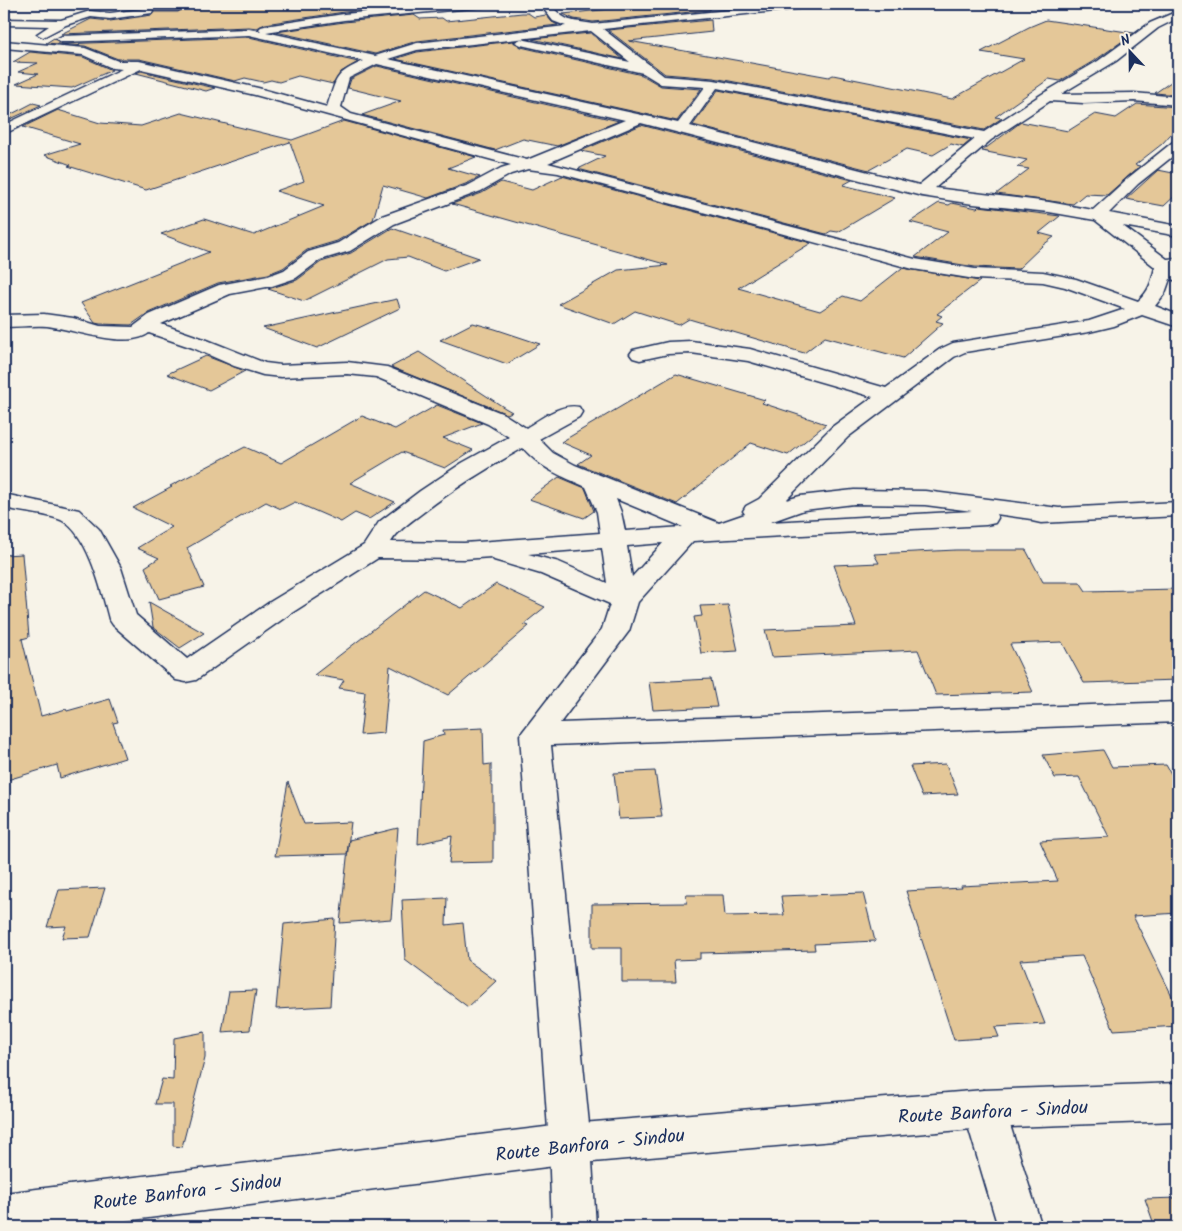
<svg xmlns="http://www.w3.org/2000/svg" width="1182" height="1231" font-family="Kalam,sans-serif">
  <style>
    .building { fill: #e4c798; stroke: #1b2f5e }
    .lines { fill: none; stroke-linecap: round; stroke-linejoin: round }
    .street-casing { stroke: #1b2f5e; stroke-width: 3 }
    .secondary-casing { stroke: #1b2f5e; stroke-width: 3 }
    .street { fill: #f7f3e8; fill-rule: evenodd }
    .secondary { fill: #f7f3e8; fill-rule: evenodd }
    .labels { text-anchor: middle; stroke-width: 4.5; stroke-linejoin: round; paint-order: stroke }
    .near-street-label { font-size: 19px; fill: #1b2f5e; stroke: #f7f3e8 }
  </style>
  <rect width="100%" height="100%" fill="#f7f3e8"/>
  <filter id="ink" filterUnits="userSpaceOnUse"><feTurbulence type="fractalNoise" baseFrequency=".02" numOctaves="2"/><feDisplacementMap in="SourceGraphic" scale="10" xChannelSelector="R" yChannelSelector="G"/><feConvolveMatrix kernelMatrix="1 2 1 2 8 2 1 2 1" color-interpolation-filters="sRGB"/></filter>
  <g filter="url(#ink)">
    <path class="building" d="M181,4H337L342,9L380,5L383,7L399,5L402,7L344,12L265,24L257,28L249,27L61,34L91,19L110,21L152,15L154,12H178L185,8Z
      M611,4H710V10L593,22L574,19L563,14L620,8Z
      M522,13H528L534,17L546,15L552,22L558,25L417,41L375,54L276,32L344,22L414,15L420,19L442,18L446,21Z
      M711,20L712,32L629,41L829,77L833,75L952,99L1024,59L981,52L1029,27L1046,20L1134,33L1097,59L1060,81L1049,79L995,117L1002,118L984,130L714,78L665,74L608,30Z
      M590,33L623,59L532,39Z
      M249,37L358,62L341,72L333,84L298,76L279,82L271,80L263,82L245,78L235,81L139,59H118L85,46L46,43L54,38L62,44Z
      M513,41L521,47L642,75L661,86L701,89L677,121L395,59L417,52Z
      M30,52L83,57L112,70L72,88L16,84L38,74L18,72L38,63L13,62Z
      M377,66L619,121L557,146L523,139L495,150L362,115L401,101L348,88L351,79Z
      M141,71L215,88L206,91L136,73Z
      M1178,77V95L1155,93Z
      M718,90L971,140L963,147L951,144L933,155L907,149L869,170L693,125Z
      M33,103L41,105L4,122V118Z
      M1137,104L1178,107V126L1162,144L1135,165L1140,166L1107,195L1085,194L1073,204L996,194L1029,169L1017,167L1027,160L982,151L1021,122L1068,131L1095,114L1116,118Z
      M58,110L100,123L141,126L181,113L292,140L344,121L476,157L448,168L480,177L468,183L428,198L383,185L373,220L337,241L307,250L283,268L268,274L218,283L148,313L131,325L100,324L95,323L81,303L209,252L161,234L204,219L254,235L324,206L276,191L304,181L290,142L146,190L68,166L71,165L44,155L80,144L23,127Z
      M641,125L852,180L843,185L895,198L838,232L831,231L826,234L578,169L605,156L581,151Z
      M1158,170L1178,174V193L1164,206L1126,199Z
      M562,176L811,243L738,288L820,311L843,296L860,301L902,268L980,281L937,314L942,316L936,321L943,323L903,358L825,337L804,353L689,319L679,325L635,311L614,324L558,304L618,270L668,265L452,204L482,193L501,182L532,190Z
      M939,203L949,205L952,203L977,208L979,206L1060,216L1039,233L1054,237L1043,245L1018,269L975,267L915,257L948,232L910,222Z
      M392,228L479,258L444,271L408,257L388,259L304,301L268,289L297,280L321,262L351,253Z
      M397,299L400,308L317,348L263,328Z
      M473,323L495,329L540,344L507,364L440,340Z
      M419,352L505,408L512,412L507,414L391,367Z
      M206,356L245,371L209,390L167,374Z
      M676,374L765,400L762,403L826,424L788,455L751,443L677,504L578,464L591,455L561,442Z
      M437,405L482,423L443,438L473,450L445,468L402,452L350,483L395,502L369,519L355,513L341,522L295,502L281,509L266,502L187,548L204,587L159,599L145,567L159,558L137,548L172,527L133,508L172,487L170,486L245,447L281,463L362,416L395,429Z
      M559,477L585,488L594,511L584,518L529,499Z
      M956,550H1026L1043,582H1080L1086,591L1178,589V680L1084,683L1062,642L1010,644L1033,692L936,695L918,650L772,657L765,630L856,626L834,565L879,563L874,554Z
      M22,554L29,637L22,639L41,716L66,709L67,711L110,699L118,722L113,723L125,758L60,778L57,765L4,781V555Z
      M496,584L545,607L524,624L529,626L448,695L390,666L384,733L360,735L365,692L339,688L344,680L314,675L424,590L462,608Z
      M149,602L204,633L180,648L153,627Z
      M728,605L738,651L701,653L694,617L702,616L700,606Z
      M711,679L717,707L653,710L649,682Z
      M483,728L484,765L491,764V786H493V862L449,863L452,836L418,844L423,741L444,735L443,730Z
      M1103,750L1112,767L1166,765L1178,786V913L1133,916L1178,1008V1026L1114,1030L1082,956L1020,960L1045,1024L995,1027L999,1037L954,1040L906,891L962,888L961,886L1058,881L1040,841L1109,837L1079,777L1055,778L1043,755Z
      M946,764L958,794L922,796L910,766Z
      M655,771L662,817L619,819L614,773Z
      M288,782L304,824L351,822L347,854L275,856Z
      M398,828L391,919L340,923L349,840Z
      M105,888L90,937L62,938L66,926L47,927L59,890Z
      M863,893L875,941L814,944L815,950L700,953V959L674,960L676,982H622V948H592V904L687,903L686,895H723L725,916L784,915L781,896Z
      M447,898L446,925L463,923L467,960L496,981L468,1007L405,960L402,900Z
      M335,919L330,1006L276,1009L284,924Z
      M256,990L250,1030L222,1032L229,991Z
      M205,1032V1058L182,1147L173,1146V1104H155L162,1079L173,1080L174,1038Z
      M1178,1198V1227H1155L1145,1199Z"/>
    <g class="lines">
      <defs>
        <path id="street" d="M146,4H178L183,7L178,10H153L152,13L110,19L91,17L66,25L43,37L37,34L49,26L4,25V19L61,20L90,11L110,13L142,9V5Z
          M451,4H488L483,7L344,20L266,32L375,56L417,43L566,26L553,21L540,4H550C566,23 570,20 593,24L786,4H819L814,7L603,29L664,76L714,80L984,132L1042,94L1098,61L1150,23L1178,11V18L1158,28L1116,61L1061,94L1134,93L1178,97V105L1134,101L1083,103L1050,101L991,140L935,188L1049,202L1093,210L1128,178L1173,142L1178,141V152L1138,184L1109,213L1178,226V236L1123,226L1167,259L1178,258V281L1170,279L1165,293L1155,306L1178,315V327L1142,315L1114,326L1089,332L965,352L954,357L848,437L786,500L800,496L854,490L925,491L1059,508L1178,502V516L1041,523L1032,521L1031,519L996,514L998,518L995,523L986,525L693,541L638,602L629,631L560,723L1178,702V722L551,745L591,1144L596,1227H552L549,1144L520,735L602,629L610,604L541,574L494,560L491,557L464,559L378,558L290,614L196,680L186,682L176,680L113,625L109,619C102,592 88,533 61,520C47,514 20,512 4,508V494L79,510L99,529L121,568L136,615L187,659L270,602L364,545L379,522L420,491L462,463L509,437L488,424L376,377L347,374L281,377L263,375L234,366L193,348L149,333C127,350 73,329 47,326C33,325 18,327 4,327V315L44,314L73,318L100,326L133,327L149,315L219,285L268,276L284,270L308,252L338,243L382,216L469,185L501,168L511,165L255,95L141,69L4,134V125L122,69L112,68L83,55L4,48V41L85,48L118,61H139L258,88L327,107C337,77 334,74 364,61L249,35L62,42L56,39L62,36L249,29L261,31L259,29L261,27L265,26L344,14ZM591,31L630,62L521,39L515,42L521,45L643,73L661,84L705,87L678,123L388,59L417,50ZM377,64L625,120L527,160L351,114L341,107L349,78ZM717,88L975,139L919,185L690,126ZM641,123L922,196L973,204L1049,212L1095,220L1155,267C1152,281 1149,292 1138,301L1076,279L1043,272L975,269L915,259L548,163ZM528,169L558,173L913,269L975,279L1043,282L1065,287L1125,309L1089,321L953,343L940,349L886,388L750,349L691,341L668,342L633,350L630,354L633,358L640,360L668,354L691,353L748,361L873,397L832,427L759,499L746,506L743,511L745,514L719,523L575,465L553,453L539,439L579,417L582,412L579,407C561,403 541,419 526,428L504,414L387,367L347,362L281,365L265,363L207,340L161,324L230,294L272,286L296,278L320,260L350,251L394,224L481,191L511,174ZM523,448C543,470 560,475 586,487L597,512L600,533L464,543L391,542C399,529 412,521 425,511C456,487 489,467 523,448ZM616,499L683,527L625,531L621,512ZM854,504L925,505L972,511L770,522L804,510ZM663,543L632,577L627,546ZM602,548L607,583L559,562L528,554Z
          M984,1090L999,1096L1005,1109L1042,1227H998L963,1109L969,1096Z"/>
        <path id="secondary" d="M1178,1083V1121L984,1128L570,1164L78,1227H4V1193L570,1124L984,1090Z"/>
      </defs>
      <use href="#street" class="street-casing"/>
      <use href="#secondary" class="secondary-casing"/>
      <use href="#street" class="street"/>
      <use href="#secondary" class="secondary"/>
    </g>
  </g>
  <g class="labels">
    <g class="near-street-label">
      <text transform="translate(993 1111) rotate(-3)" y="7">Route Banfora - Sindou</text>
      <text transform="translate(590 1144) rotate(-6)" y="7">Route Banfora - Sindou</text>
      <text transform="translate(187 1191) rotate(-7)" y="7">Route Banfora - Sindou</text>
    </g>
  </g>
  <rect width="1182" height="1231" fill="none" stroke="#f7f3e8" stroke-width="20"/>
  <rect x="10" y="10" width="1162" height="1211" fill="none" stroke="#1b2f5e" stroke-width="2" filter="url(#ink)"/>
  <g transform="translate(1130 52) rotate(338)" stroke="#f7f3e8" stroke-width="4" paint-order="stroke">
  <path d="M0-4L9 19L0 12L-9 19Z" fill="#1b2f5e"/>
  <text y="-8" font-size="14" font-weight="bold" text-anchor="middle" fill="#1b2f5e">N</text>
  </g>
</svg>
